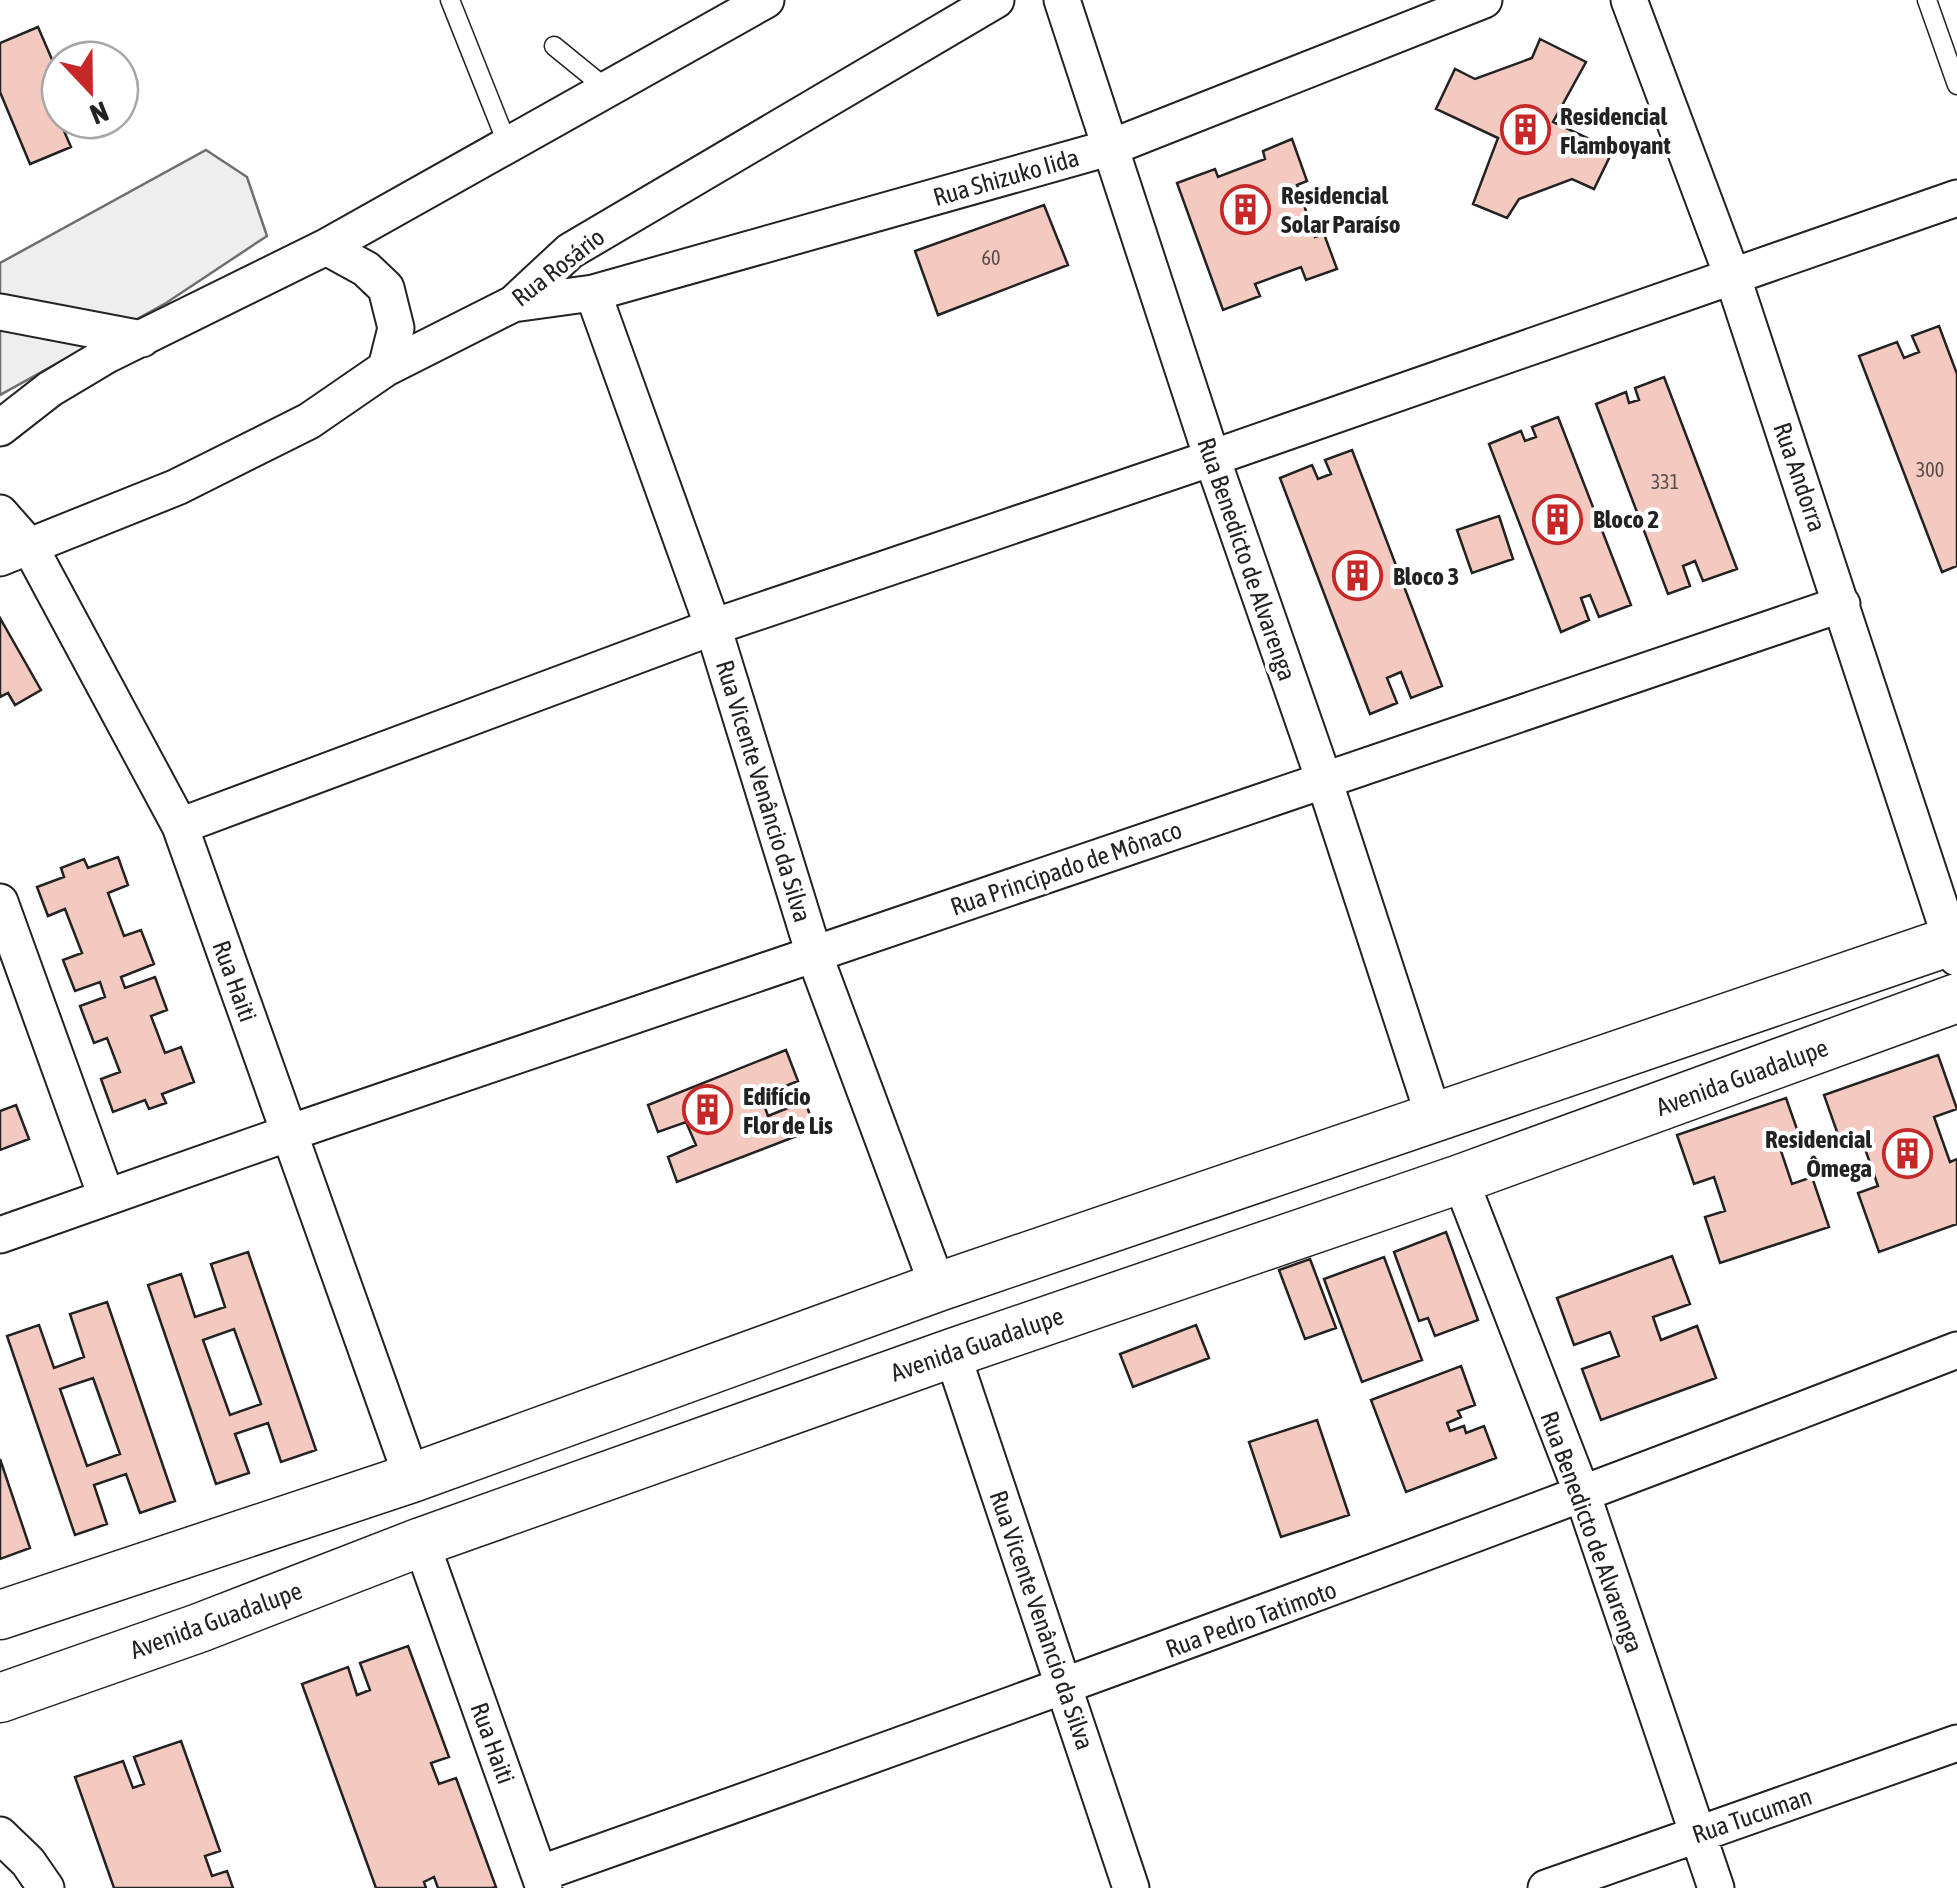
<svg xmlns="http://www.w3.org/2000/svg" width="1957" height="1888" font-family="'Asap Condensed',sans-serif">
  <style>
    .green { fill: #eee; stroke: #6f6f6f; stroke-width: 2.5 }
    .building { fill: #f3c9c0; stroke: #222; stroke-width: 2.5; fill-rule: evenodd }
    .lines { fill: none; stroke-linecap: round; stroke-linejoin: round }
    .lane-casing { stroke: #222; stroke-width: 21 }
    .street-casing { stroke: #222; stroke-width: 39 }
    .secondary-casing { stroke: #222; stroke-width: 51 }
    .lane { stroke: #fff; stroke-width: 18 }
    .street { stroke: #fff; stroke-width: 35 }
    .secondary { stroke: #fff; stroke-width: 48 }
    .labels { text-anchor: middle; stroke-width: 8; stroke-linejoin: round; paint-order: stroke }
    .number-label { font-size: 20px; fill: #564c4a }
    .poi-label { font-size: 25px; font-weight: bold; fill: #222; stroke: #fff; text-anchor: start }
    .street-label { font-size: 25px; fill: #222; stroke: #fff }
  </style>
  <rect width="100%" height="100%" fill="#fff"/>
  <path class="green" d="M206,150L247,177L267,236L166,303L0,395V263Z"/>
  <path class="building" d="M38,27L60,78V120H72L61,124L71,147L30,164L0,92V43Z
    M1540,39L1586,62L1553,122L1613,150L1594,189L1572,179L1519,199L1507,218L1473,204L1498,138L1436,109L1455,69L1475,79L1532,58Z
    M1292,139L1307,181L1297,185L1315,237L1324,234L1337,269L1306,280L1301,267L1255,284L1260,296L1223,310L1177,183L1215,169L1218,177L1265,159L1263,151Z
    M1044,205L1068,265L938,315L915,251Z
    M1939,326L1957,374V566L1942,572L1859,356L1897,342L1904,358L1919,352L1912,336Z
    M1664,377L1737,569L1703,581L1695,561L1683,566L1690,586L1668,594L1596,404L1626,392L1629,403L1639,400L1635,388Z
    M1558,417L1631,605L1599,617L1590,595L1581,598L1589,620L1561,632L1489,444L1521,431L1525,441L1536,437L1532,427Z
    M1352,450L1442,686L1411,698L1401,672L1387,678L1397,703L1370,714L1280,478L1312,465L1318,479L1331,474L1325,460Z
    M1499,516L1513,559L1472,573L1457,530Z
    M0,618L41,690L15,705L8,693L0,697Z
    M118,857L128,885L108,893L124,936L141,930L154,964L121,977L125,988L155,977L167,1010L151,1016L165,1053L181,1047L194,1082L162,1094L166,1103L149,1109L145,1100L113,1112L101,1079L120,1072L107,1038L94,1043L80,1006L105,997L100,982L75,991L63,960L82,953L65,909L48,916L37,887L64,877L61,868L84,859L88,868Z
    M786,1050L798,1081L761,1096L768,1116L805,1101L815,1129L677,1182L668,1157L696,1145L686,1122L658,1132L648,1105Z
    M1938,1055L1957,1109L1934,1117L1950,1162L1957,1159V1224L1879,1252L1858,1193L1878,1186L1862,1140L1842,1146L1824,1095Z
    M1786,1098L1799,1135L1778,1142L1792,1184L1812,1177L1829,1227L1720,1263L1705,1217L1725,1211L1714,1177L1694,1184L1677,1135Z
    M16,1105L29,1139L0,1150V1111Z
    M1446,1232L1478,1320L1435,1336L1428,1318L1419,1321L1394,1252Z
    M248,1252L316,1450L281,1462L268,1423L235,1434L249,1473L216,1484L148,1285L181,1274L195,1317L225,1307L211,1264ZM234,1329L261,1404L230,1415L203,1340Z
    M1672,1256L1690,1304L1653,1317L1661,1340L1697,1326L1716,1378L1601,1420L1582,1369L1619,1356L1610,1332L1574,1345L1557,1298Z
    M1384,1257L1422,1360L1362,1382L1324,1279Z
    M1310,1259L1336,1328L1305,1339L1279,1270Z
    M107,1302L175,1501L140,1513L126,1474L94,1485L107,1524L75,1535L7,1336L39,1325L54,1368L84,1357L70,1314ZM93,1378L120,1454L87,1466L60,1389Z
    M1196,1325L1209,1358L1133,1387L1120,1354Z
    M1461,1366L1475,1405L1458,1411L1461,1417L1447,1423L1450,1431L1464,1426L1466,1433L1484,1426L1496,1458L1406,1492L1371,1400Z
    M1317,1420L1349,1515L1281,1537L1249,1442Z
    M0,1459L30,1548L0,1559Z
    M408,1646L449,1757L431,1763L439,1784L456,1778L496,1887L492,1888H438L434,1877L424,1882L426,1888H376L302,1684L348,1667L357,1695L370,1690L360,1663Z
    M181,1741L220,1851L205,1856L212,1876L227,1871L233,1888H114L75,1777L123,1761L133,1788L144,1784L134,1757Z"/>
  <g class="lines">
    <defs>
      <path id="lane" d="M450,0L507,143
        M1927,0L1957,85
        M554,46L608,90"/>
      <path id="street" d="M1062,0L1212,458L1324,780L1434,1117
        M1629,0L1733,278L1957,958
        M326,247L366,269L386,288L396,328L386,368
        M593,293L713,627L814,954L938,1287
        M513,304L593,293L1112,147L1484,0
        M0,312L142,339
        M0,428L50,389L107,355L326,247L766,0
        M0,513L30,547L180,826L412,1478
        M0,558L177,487L309,421L386,368L513,304L570,251L996,0
        M180,826L713,627L1212,458L1957,198
        M0,902L106,1196
        M1460,1179L1583,1496L1716,1888
        M0,1235L289,1133L1842,604
        M952,1353L1131,1888
        M421,1542L544,1888
        M0,1835L28,1862L46,1888
        M539,1874C1014,1706 1487,1533 1957,1350
        M1546,1888L1957,1743"/>
      <path id="secondary" d="M0,1615L412,1478L938,1287L1957,939
        M0,1698L199,1628L421,1542L952,1353L1460,1179L1957,998"/>
    </defs>
    <use href="#lane" class="lane-casing"/>
    <use href="#street" class="street-casing"/>
    <use href="#secondary" class="secondary-casing"/>
    <use href="#lane" class="lane"/>
    <use href="#street" class="street"/>
    <use href="#secondary" class="secondary"/>
  </g>
  <defs>
    <symbol id="building-ring" viewBox="-11 -11 22 22"><circle r="9.5" fill="#fff" stroke="#c62828" stroke-width="1.5"/><path d="M-4-6H4V6H1V3H-1V6H-4ZM-2.5-4.3h1.7v1.8h-1.7ZM.8-4.3h1.7v1.8H.8ZM-2.5-1h1.7V.8h-1.7ZM.8-1h1.7V.8H.8Z" fill="#c62828"/></symbol>
  </defs>
  <g fill-rule="evenodd">
    <use href="#building-ring" x="1498" y="102" width="55" height="55"/>
    <use href="#building-ring" x="1218" y="182" width="55" height="55"/>
    <use href="#building-ring" x="1530" y="492" width="55" height="55"/>
    <use href="#building-ring" x="1330" y="548" width="55" height="55"/>
    <use href="#building-ring" x="680" y="1082" width="55" height="55"/>
    <use href="#building-ring" x="1880" y="1126" width="55" height="55"/>
  </g>
  <g class="labels">
    <g class="number-label">
      <text x="991" y="265">60</text>
      <text x="1930" y="477">300</text>
      <text x="1665" y="489">331</text>
    </g>
    <g class="poi-label">
      <text x="1560" y="125">Residencial<tspan x="1560" dy="29">Flamboyant</tspan></text>
      <text x="1281" y="204">Residencial<tspan x="1281" dy="29">Solar Paraíso</tspan></text>
      <text x="1593" y="528">Bloco 2</text>
      <text x="1393" y="585">Bloco 3</text>
      <text x="743" y="1105">Edifício<tspan x="743" dy="29">Flor de Lis</tspan></text>
      <text x="1872" y="1148" text-anchor="end">Residencial<tspan x="1872" dy="29">Ômega</tspan></text>
    </g>
    <g class="street-label">
      <text transform="translate(1006 177) rotate(-16)" y="9">Rua Shizuko Iida</text>
      <text transform="translate(558 267) rotate(-38)" y="9">Rua Rosário</text>
      <text transform="translate(1800 477) rotate(71)" y="9">Rua Andorra</text>
      <text transform="translate(1247 559) rotate(71)" y="9">Rua Benedicto de Alvarenga</text>
      <text transform="translate(764 791) rotate(73)" y="9">Rua Vicente Venâncio da Silva</text>
      <text transform="translate(1066 868) rotate(-19)" y="9">Rua Principado de Mônaco</text>
      <text transform="translate(235 981) rotate(70)" y="9">Rua Haiti</text>
      <text transform="translate(1742 1077) rotate(-20)" y="9">Avenida Guadalupe</text>
      <text transform="translate(977 1344) rotate(-19)" y="9">Avenida Guadalupe</text>
      <text transform="translate(1592 1532) rotate(70)" y="9">Rua Benedicto de Alvarenga</text>
      <text transform="translate(1251 1619) rotate(-20)" y="9">Rua Pedro Tatimoto</text>
      <text transform="translate(216 1620) rotate(-20)" y="9">Avenida Guadalupe</text>
      <text transform="translate(1042 1620) rotate(71)" y="9">Rua Vicente Venâncio da Silva</text>
      <text transform="translate(493 1743) rotate(70)" y="9">Rua Haiti</text>
      <text transform="translate(1752 1815) rotate(-19)" y="9">Rua Tucuman</text>
    </g>
  </g>
  <g transform="translate(90 90) rotate(158)"><circle r="48" fill="#ffffff" stroke="#a7a7a7" stroke-width="2.5"/>
  <path d="M0-8L18 38L0 25L-18 38Z" fill="#c62828"/>
  <text y="-15" font-size="28" font-weight="bold" text-anchor="middle" fill="#222222">N</text>
  </g>
</svg>
